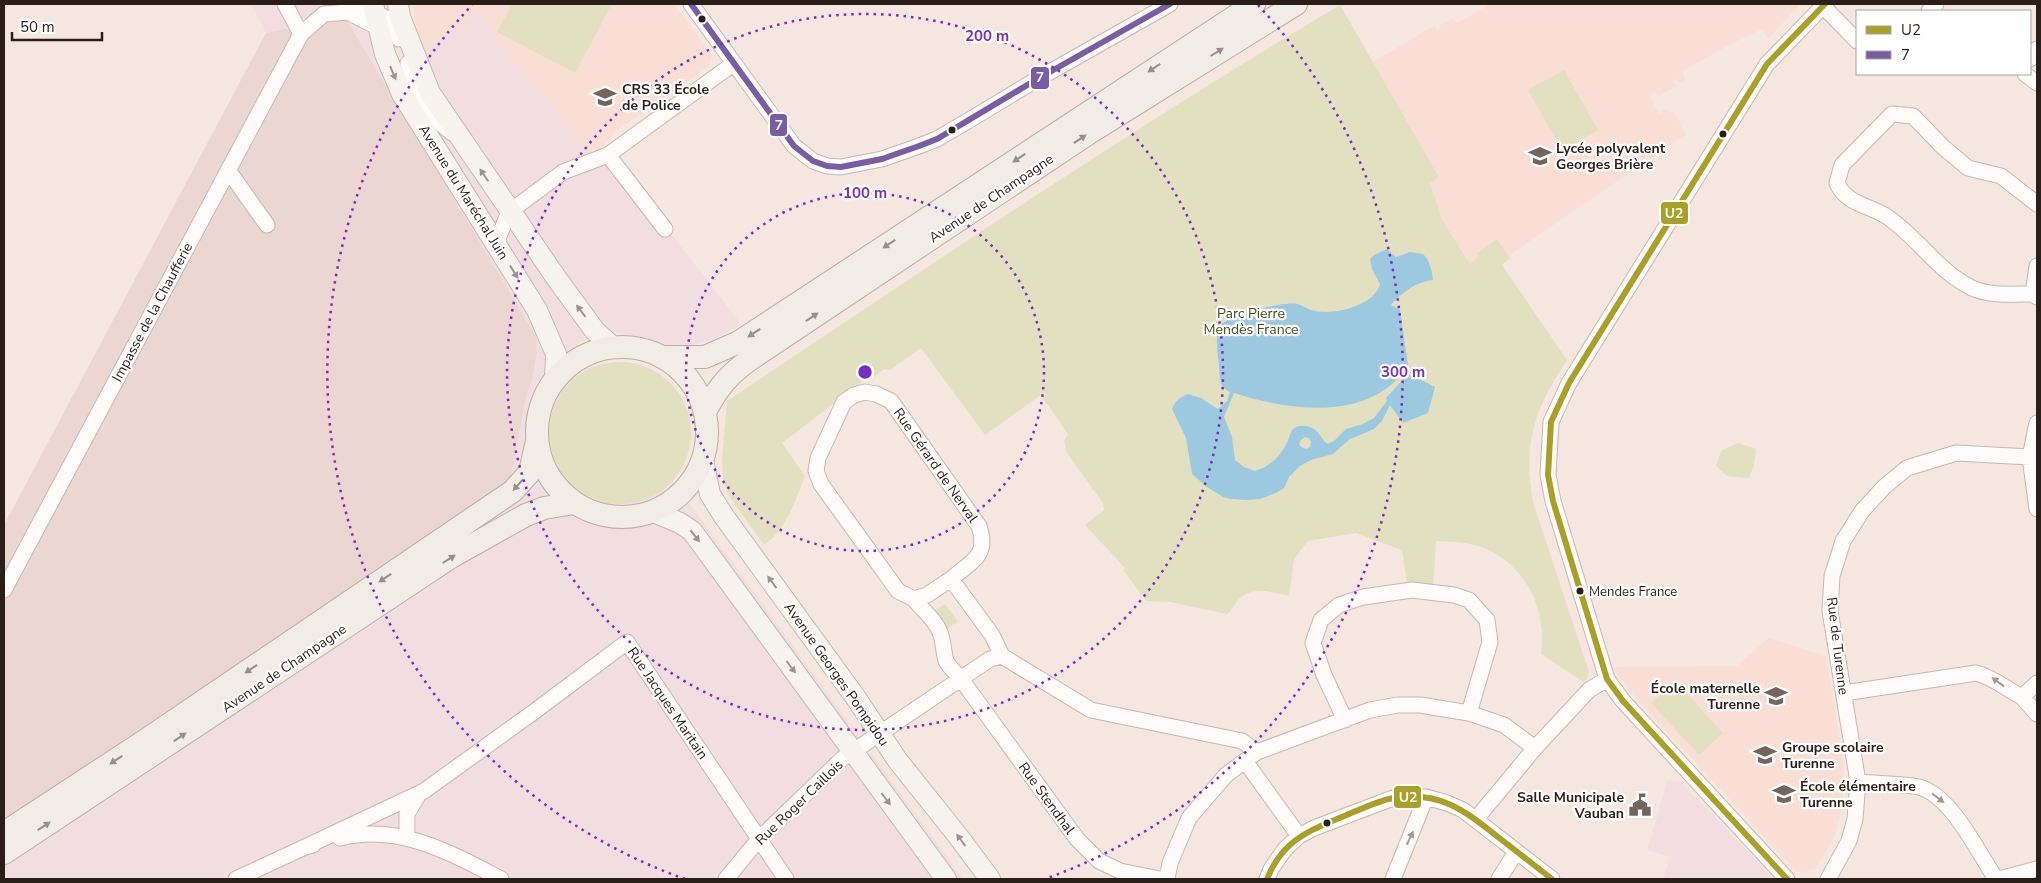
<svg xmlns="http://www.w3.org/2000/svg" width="2041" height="883" font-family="'Nunito Sans',sans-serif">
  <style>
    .commercial { fill: #f2dee1 }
    .industrial { fill: #ecd6d2 }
    .built { fill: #f8ded4 }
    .green { fill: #e2e0c0 }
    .water { fill: #9dc9e0; fill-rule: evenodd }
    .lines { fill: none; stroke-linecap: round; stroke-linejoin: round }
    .minor-casing { stroke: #c5b8b2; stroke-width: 17 }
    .secondary-casing { stroke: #c5b8b2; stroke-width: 22 }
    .primary-casing { stroke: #bbaea1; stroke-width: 24 }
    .minor { stroke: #fefbfa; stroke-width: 15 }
    .secondary { stroke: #f7f4f0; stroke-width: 20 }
    .primary { stroke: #f1ece6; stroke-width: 22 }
    .bus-1-casing { stroke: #fff; stroke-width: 10 }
    .bus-2-casing { stroke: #fff; stroke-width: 10 }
    .bus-1 { stroke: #a9a027; stroke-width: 6 }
    .bus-2 { stroke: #785da5; stroke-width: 6 }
    .oneway { fill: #988f8a }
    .oneway2 { fill: #9b948f }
    .oneway3 { fill: #9f9895 }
    .ring { fill: none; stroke: #7b2cbf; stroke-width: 2.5; stroke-dasharray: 2.5 5 }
    .bus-dot { fill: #2b1e19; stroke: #fff; stroke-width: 2 }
    .labels { text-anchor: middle; stroke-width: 4.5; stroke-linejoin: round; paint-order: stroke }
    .bus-label { font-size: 13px; fill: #2b1e19; stroke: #fff; text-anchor: start }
    .poi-label { font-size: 14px; font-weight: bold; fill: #2b1e19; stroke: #fff; text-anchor: start }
    .street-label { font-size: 14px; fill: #2b1e19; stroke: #fff }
    .park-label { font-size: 14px; fill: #474d1c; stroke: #fff }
    .centre { fill: #7b2cbf; stroke: #fff; stroke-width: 2.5 }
    .ring-label { font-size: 15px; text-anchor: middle; font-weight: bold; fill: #7b2cbf; stroke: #fff; stroke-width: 4.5; stroke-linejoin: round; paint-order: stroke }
    .line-badge { stroke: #fff; stroke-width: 2 }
    .badge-label { font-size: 14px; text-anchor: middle; font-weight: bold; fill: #fff }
  </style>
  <rect width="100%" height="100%" fill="#f5e6e0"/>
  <path class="commercial" d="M251,4H386L390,38L399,67L477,12L590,154L603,146L741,324L713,340L677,348L609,331L577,343L631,423L963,879H4V843L505,509L537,338L324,21L266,33Z
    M1668,779L1677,782L1678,779L1774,879H1663L1670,857L1647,850Z"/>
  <path class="industrial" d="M346,19L537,338L536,347L537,351L532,381L527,392L505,509L4,843V525L266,33L324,21Z"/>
  <path class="built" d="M413,4H674L712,55L709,66L616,131L603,146L590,154L477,13L424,50L416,29Z
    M1486,4H1800L1768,39L1762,29L1729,45L1682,71L1685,77L1684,81L1681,83L1675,79L1673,80L1676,86L1658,97L1655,91L1649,95L1660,115L1663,113L1662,111L1664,109L1671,113L1674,112L1686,134L1508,256L1497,239L1477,253L1480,257L1470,265L1442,220L1437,208L1430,182L1438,177L1373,62L1434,26L1437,31L1440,29L1439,26L1453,18L1457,23L1487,6Z
    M1769,638L1826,656L1844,768L1843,803L1836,832L1830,845L1815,869L1797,872L1635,697L1612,667L1737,666Z"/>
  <path class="green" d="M512,4H612L575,73L497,32Z
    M1340,5L1439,177L1430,183L1442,220L1470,264L1479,257L1477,253L1497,239L1510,258L1502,265L1567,360C1534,411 1523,441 1533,502L1589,672L1585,683L1541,654C1548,607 1522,558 1475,545C1462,542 1449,541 1436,541L1433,587L1423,583H1407L1402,550L1356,533L1308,541L1294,559L1289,596C1274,593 1257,586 1243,596C1236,600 1233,609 1227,614L1170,602L1146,601L1124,571L1125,568L1086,526V524L1104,510L1103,503L1067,453L1064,441L1068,434L1041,395L985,435L921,348L890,370L885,369L869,380L867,377H865L864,380L782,443L805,476C795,501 787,529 764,545L727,493L723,478L722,461L727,401C929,266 1131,129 1340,5Z
    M1564,70L1598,130L1562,150L1528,90Z
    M549 433a71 71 0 1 1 142 0a71 71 0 1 1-142 0Z
    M1738,443L1756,449L1754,465L1749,478L1727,476L1716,466L1721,451Z
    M945,604L958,621L948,628L934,611Z
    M1675,681L1723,733L1699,755L1651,703Z"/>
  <path class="water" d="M1387,249L1396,257L1410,252L1423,254C1430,260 1432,271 1433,280C1416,282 1402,292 1391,305L1400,310L1408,365L1402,371L1403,373C1362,422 1287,410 1234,393L1224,417L1232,437L1235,460L1244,467L1255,471C1271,466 1282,455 1288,440C1290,436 1290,432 1293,429C1298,425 1306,425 1312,428C1320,431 1321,440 1328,444L1334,441L1346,429L1363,424L1374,418L1387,401L1386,398L1411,371L1419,379L1435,387L1428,413L1403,423L1390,405L1382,421L1374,429L1350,439L1333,454L1311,460L1300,466L1289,477L1284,488L1276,493L1260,499L1246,500L1231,499L1223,497L1207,487L1192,474L1186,438L1172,409C1174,402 1181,396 1188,394L1201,398L1218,409L1227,401L1230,392C1219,387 1220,377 1219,366C1218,354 1214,336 1221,325C1228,315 1285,301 1297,304C1303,305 1308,310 1315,311C1335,315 1374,306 1380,284L1372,269L1370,259L1374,255ZM1305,437L1309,438L1311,442L1310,447L1306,449L1301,447L1299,444L1301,440Z"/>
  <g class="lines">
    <defs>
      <path id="minor" d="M285,4L301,34
        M691,4L794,146L813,161L827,166L841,167L882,159L919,146L937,139L971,119L1034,81L1170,4
        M1823,6L1857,41
        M1929,11L1936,4
        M348,12L377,27
        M2030,59L2037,49
        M408,63L417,88L436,120L452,133
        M2025,74L2037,83
        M608,155L665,229
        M228,170L267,225
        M497,245L499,236L509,212L563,172L608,155L733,64
        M2037,266L2033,294L2037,297
        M2033,294C2013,294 1989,296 1972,288C1937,271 1918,237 1886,216C1868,205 1846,204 1837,183L1842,165L1892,114L1913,116L1943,147L1968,168L2001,176L2037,204
        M2037,423L2030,457L2037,509
        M951,579C972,561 989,556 979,526L891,401L876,394L865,392L854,395L844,402L818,458L816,471L821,484L898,591L914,599L927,595L951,579L992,635L1002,656
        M4,590L301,34L324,14L348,12L359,7L373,11L393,22L399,39
        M914,599C922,610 933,617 939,630C944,640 943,651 946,661C949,667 957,674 961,679L1077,839L1099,861L1120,871L1160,879
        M1844,693L1976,673C1993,677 2006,689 2022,697L2037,683
        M2022,697L2037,714
        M1345,720L1324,675L1313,643L1321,620L1339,605L1363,597L1412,590L1454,595L1469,600L1487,620L1490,642L1469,713
        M1245,761L1299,836
        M1858,782C1878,784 1900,783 1919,787C1951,795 1978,852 1996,879
        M1476,819L1535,748L1589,690L1607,679
        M340,838C398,823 451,853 501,879
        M407,838V814L419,794
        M305,847L424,791L535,711L627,642L786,879
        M236,879L305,847L313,845
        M726,879L759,839L842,759L990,659L1002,656L1091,710L1242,741L1257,752
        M1167,879L1170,863L1189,818L1226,775L1257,752L1370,710L1398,705H1420L1469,713L1504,725L1535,748
        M1267,879L1271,869L1285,849L1299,836L1314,828L1393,798L1426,797L1447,803L1463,810L1552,879
        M1393,879L1426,797
        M1499,879L1516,852
        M1787,879L1623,701L1607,679L1553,501L1548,475L1551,422L1569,383L1767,64L1825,4
        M1828,879L1849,841L1855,819L1858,782L1830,611L1832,576L1843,541L1862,511L1884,487L1907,468L1956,453L2030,457
        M1999,879L2037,869"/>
      <path id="secondary" d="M373,4L385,54L402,94L537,310L556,354L555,379
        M398,4L400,17L430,93L557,279L595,331L613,347
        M703,460L710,494L723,515L856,698L898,761L958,836L990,879
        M654,512L680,523L692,531L946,879"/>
      <path id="primary" d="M537 432a85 85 0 1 1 170 0a85 85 0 1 1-170 0Z
        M662,357H705L739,342L1254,4
        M705,412C718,387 729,374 752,358L1089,133L1296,4
        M4,833L146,740L513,491L530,472L537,441
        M4,853L451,557L526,515L544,508L574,503"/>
    </defs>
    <use href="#minor" class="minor-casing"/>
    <use href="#secondary" class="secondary-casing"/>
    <use href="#primary" class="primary-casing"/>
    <use href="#minor" class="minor"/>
    <use href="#secondary" class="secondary"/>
    <use href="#primary" class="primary"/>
    <defs>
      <path id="bus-1" d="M1267,879C1281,844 1304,832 1337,819C1353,813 1378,800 1394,798C1440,791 1464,810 1498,837C1516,851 1534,865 1552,879
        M1787,879L1623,701L1607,679L1553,501L1548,475L1551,422L1569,383L1767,64L1825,4"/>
      <path id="bus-2" d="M691,4L794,146L813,161L827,166L841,167L882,159L919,146L937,139L1034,81L1170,4"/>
    </defs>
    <use href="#bus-1" class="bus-1-casing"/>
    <use href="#bus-2" class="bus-2-casing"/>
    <use href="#bus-1" class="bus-1"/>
    <use href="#bus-2" class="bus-2"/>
  </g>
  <defs><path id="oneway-solid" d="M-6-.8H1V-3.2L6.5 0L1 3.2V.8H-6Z" transform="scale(1.25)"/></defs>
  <g class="oneway">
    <use href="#oneway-solid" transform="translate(1217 52) rotate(-32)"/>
    <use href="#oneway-solid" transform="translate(1154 68) rotate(147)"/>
    <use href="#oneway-solid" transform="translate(1080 139) rotate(-34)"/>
    <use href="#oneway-solid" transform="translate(1019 158) rotate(147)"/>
    <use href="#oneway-solid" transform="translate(889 244) rotate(147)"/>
    <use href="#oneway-solid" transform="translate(812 317) rotate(-34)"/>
    <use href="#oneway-solid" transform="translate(754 333) rotate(147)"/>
    <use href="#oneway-solid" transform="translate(518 485) rotate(132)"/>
    <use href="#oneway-solid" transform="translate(449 559) rotate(-32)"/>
    <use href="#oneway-solid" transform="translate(385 578) rotate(146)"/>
    <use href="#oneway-solid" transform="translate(251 669) rotate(146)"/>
    <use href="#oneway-solid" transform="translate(180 737) rotate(-34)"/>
    <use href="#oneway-solid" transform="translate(116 760) rotate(147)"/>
    <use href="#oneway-solid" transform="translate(44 826) rotate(-33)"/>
  </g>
  <g class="oneway2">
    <use href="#oneway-solid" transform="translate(393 73) rotate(67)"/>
    <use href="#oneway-solid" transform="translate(484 175) rotate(-124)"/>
    <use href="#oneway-solid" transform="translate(514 272) rotate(58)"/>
    <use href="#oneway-solid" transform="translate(581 311) rotate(-127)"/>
    <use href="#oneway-solid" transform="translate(695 536) rotate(52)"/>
    <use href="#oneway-solid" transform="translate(772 582) rotate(-126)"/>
    <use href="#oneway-solid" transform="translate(791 667) rotate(53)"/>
    <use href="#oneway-solid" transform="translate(886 799) rotate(53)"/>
    <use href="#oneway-solid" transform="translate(961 840) rotate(-126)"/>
  </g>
  <g class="oneway3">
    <use href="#oneway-solid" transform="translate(1998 682) rotate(-144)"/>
    <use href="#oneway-solid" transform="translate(1938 798) rotate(37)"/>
    <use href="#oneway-solid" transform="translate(1410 838) rotate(-64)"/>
  </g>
  <g class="ring">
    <circle cx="865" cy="372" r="179"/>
    <circle cx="865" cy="372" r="358"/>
    <path d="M685 879A538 538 0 0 1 472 5M1258 5A538 538 0 0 1 1045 879"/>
  </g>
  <defs>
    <symbol id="school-bare" viewBox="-9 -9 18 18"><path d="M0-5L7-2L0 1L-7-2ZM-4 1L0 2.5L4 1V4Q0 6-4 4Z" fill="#72645f" stroke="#fff" stroke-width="2.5" paint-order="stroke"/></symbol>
    <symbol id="civic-bare" viewBox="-9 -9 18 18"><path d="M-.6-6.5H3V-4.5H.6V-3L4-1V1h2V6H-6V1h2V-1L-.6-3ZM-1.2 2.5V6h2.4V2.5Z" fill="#72645f" stroke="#fff" stroke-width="2.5" paint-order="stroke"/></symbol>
  </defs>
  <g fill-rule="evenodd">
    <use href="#school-bare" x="589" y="81" width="32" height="32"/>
    <use href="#school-bare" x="1524" y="140" width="32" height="32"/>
    <use href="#school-bare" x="1760" y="680" width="32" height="32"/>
    <use href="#school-bare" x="1749" y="739" width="32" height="32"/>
    <use href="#school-bare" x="1768" y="778" width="32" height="32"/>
    <use href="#civic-bare" x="1624" y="789" width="32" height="32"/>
  </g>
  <g class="bus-dot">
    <circle cx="702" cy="19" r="4.5"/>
    <circle cx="952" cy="130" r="4.5"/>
    <circle cx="1723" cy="134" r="4.5"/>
    <circle cx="1580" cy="591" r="4.5"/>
    <circle cx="1327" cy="823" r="4.5"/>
  </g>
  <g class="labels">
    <g class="bus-label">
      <text x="1589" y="596">Mendes France</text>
    </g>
    <g class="poi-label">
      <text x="622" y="94">CRS 33 École<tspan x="622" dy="16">de Police</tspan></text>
      <text x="1556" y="153">Lycée polyvalent<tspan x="1556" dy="16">Georges Brière</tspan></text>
      <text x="1760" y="693" text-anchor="end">École maternelle<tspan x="1760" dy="16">Turenne</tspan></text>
      <text x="1782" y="752">Groupe scolaire<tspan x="1782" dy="16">Turenne</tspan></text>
      <text x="1800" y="791">École élémentaire<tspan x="1800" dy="16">Turenne</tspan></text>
      <text x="1624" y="802" text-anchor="end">Salle Municipale<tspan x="1624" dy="16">Vauban</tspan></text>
    </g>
    <g class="street-label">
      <text transform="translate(464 192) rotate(58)" y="5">Avenue du Maréchal Juin</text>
      <text transform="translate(991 198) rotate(-34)" y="5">Avenue de Champagne</text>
      <text transform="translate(152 312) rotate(-62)" y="5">Impasse de la Chaufferie</text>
      <text transform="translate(936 465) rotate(55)" y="5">Rue Gérard de Nerval</text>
      <text transform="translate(1838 646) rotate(83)" y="5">Rue de Turenne</text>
      <text transform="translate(284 668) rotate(-34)" y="5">Avenue de Champagne</text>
      <text transform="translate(837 674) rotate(55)" y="5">Avenue Georges Pompidou</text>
      <text transform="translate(668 703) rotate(56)" y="5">Rue Jacques Maritain</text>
      <text transform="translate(1047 798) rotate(54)" y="5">Rue Stendhal</text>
      <text transform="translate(799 802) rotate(-44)" y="5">Rue Roger Caillois</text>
    </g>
    <g class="park-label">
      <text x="1251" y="318">Parc Pierre<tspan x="1251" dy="16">Mendès France</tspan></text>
    </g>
  </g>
  <circle cx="865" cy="372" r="8" class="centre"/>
  <g class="ring-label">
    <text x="987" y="41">200 m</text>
    <text x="865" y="198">100 m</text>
    <text x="1403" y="377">300 m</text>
  </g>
  <g class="line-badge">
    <rect x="1030" y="66" width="20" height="24" rx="5" fill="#785da5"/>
    <rect x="769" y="113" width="19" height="24" rx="5" fill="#785da5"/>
    <rect x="1660" y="201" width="29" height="24" rx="5" fill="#a9a027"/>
    <rect x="1393" y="785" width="29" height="24" rx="5" fill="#a9a027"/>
  </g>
  <g class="badge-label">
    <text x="1040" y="82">7</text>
    <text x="779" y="130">7</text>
    <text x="1674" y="218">U2</text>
    <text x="1408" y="802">U2</text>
  </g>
  <rect width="2041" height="883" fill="none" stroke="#2b1e19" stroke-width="10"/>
  <rect x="1856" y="10" width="175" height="65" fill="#ffffff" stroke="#aaa5a3"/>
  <rect x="1866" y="26" width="25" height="8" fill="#a9a027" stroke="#aaa5a3"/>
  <text x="1901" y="35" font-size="15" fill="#2b1e19">U2</text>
  <rect x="1866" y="51" width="25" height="8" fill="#785da5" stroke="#aaa5a3"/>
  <text x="1901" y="60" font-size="15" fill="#2b1e19">7</text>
  <path d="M12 32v8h90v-8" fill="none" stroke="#2b1e19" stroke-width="2.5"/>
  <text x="20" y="32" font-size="15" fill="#2b1e19" stroke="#ffffff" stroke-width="4" paint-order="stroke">50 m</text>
</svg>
